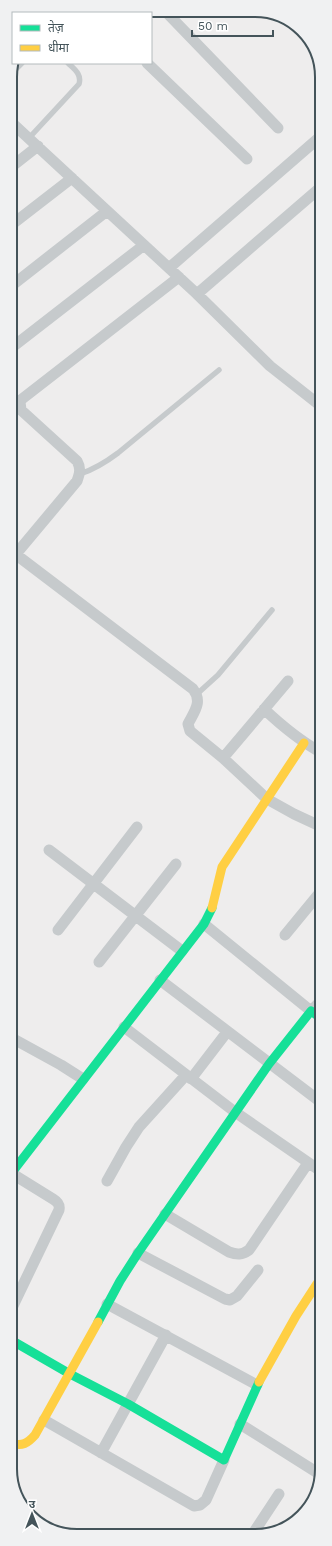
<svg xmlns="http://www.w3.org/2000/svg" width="332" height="1546" font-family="'Work Sans','Noto Sans Devanagari',sans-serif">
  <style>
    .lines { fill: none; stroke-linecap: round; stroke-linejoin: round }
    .lane { stroke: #c6cacc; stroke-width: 5.5 }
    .street { stroke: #c6cacc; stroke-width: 11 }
    .fast { stroke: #16e098; stroke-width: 9 }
    .slow { stroke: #ffcf43; stroke-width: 9 }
    .rim { fill: none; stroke: #44545a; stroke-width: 2 }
  </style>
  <rect width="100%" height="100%" fill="#eeeded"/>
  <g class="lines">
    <path class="lane" d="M10,75L22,63
      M29,138L79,84C82,74 74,69 68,63
      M80,474C95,469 106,462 118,453L219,370
      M197,694L218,675L272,610"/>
    <path class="street" d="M168,14L278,128
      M147,63L247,159
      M10,121L197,294L270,366L322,407
      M10,168L38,146
      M10,226L72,178
      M169,268L321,136
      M10,287L107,211
      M197,294L321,187
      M10,349L144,245
      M10,550L193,689C203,702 194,712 188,724L190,731L223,758L267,799L294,814L322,827
      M16,554L77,481C80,473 81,468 77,461L21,410L20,402L22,399L179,277
      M264,709C282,726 300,741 322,753
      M223,758L288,681
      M49,850L182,951
      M204,924L311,1011L322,1000
      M58,930L137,827
      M285,935L322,890
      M99,962L176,864
      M160,980L322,1103
      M124,1027L235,1112L322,1172
      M10,1037L61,1065L83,1079
      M191,1079L227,1032
      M107,1181L126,1147L139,1127L186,1075
      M165,1214L229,1252C237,1255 242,1255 249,1250L308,1163
      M138,1253L225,1299L230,1300L237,1296L258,1270
      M107,1304L257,1385
      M10,1312L59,1210C60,1205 58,1202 53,1199L11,1173
      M44,1420L194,1506L200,1505L206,1500L224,1460
      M240,1424L321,1475
      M101,1453L166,1335
      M252,1535L279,1494"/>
    <path class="fast" d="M10,1175L204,924L212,908
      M98,1322L120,1281L138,1253L269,1064L311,1011L322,1019
      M11,1340L70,1374L128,1404L224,1460L259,1382"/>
    <path class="slow" d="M212,908L222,867L304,743
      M259,1382L296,1316L322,1276
      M11,1443C22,1447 28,1443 35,1435L98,1322"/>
  </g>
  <path d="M0 0H332V1546H0ZM77 17H255A60 60 0 0 1 315 77V1469A60 60 0 0 1 255 1529H77A60 60 0 0 1 17 1469V77A60 60 0 0 1 77 17Z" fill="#f0f1f2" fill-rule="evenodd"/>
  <path class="rim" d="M77 17H255A60 60 0 0 1 315 77V1469A60 60 0 0 1 255 1529H77A60 60 0 0 1 17 1469V77A60 60 0 0 1 77 17Z"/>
  <rect x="12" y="12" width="140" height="52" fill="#ffffff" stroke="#b4bbbd"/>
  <rect x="20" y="25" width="20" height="6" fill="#16e098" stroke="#b4bbbd"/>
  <text x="48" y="32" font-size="12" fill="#44545a">तेज़</text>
  <rect x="20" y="45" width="20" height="6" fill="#ffcf43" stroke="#b4bbbd"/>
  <text x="48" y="52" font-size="12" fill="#44545a">धीमा</text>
  <g transform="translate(32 1514)" stroke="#ffffff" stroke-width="3" paint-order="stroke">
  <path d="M0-3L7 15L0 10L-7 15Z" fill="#44545a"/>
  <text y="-6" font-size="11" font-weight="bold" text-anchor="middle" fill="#44545a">उ</text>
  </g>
  <path d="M192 30v6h81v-6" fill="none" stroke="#44545a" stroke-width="2"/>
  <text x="198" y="30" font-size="12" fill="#44545a" stroke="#ffffff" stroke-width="3" paint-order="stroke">50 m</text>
</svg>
